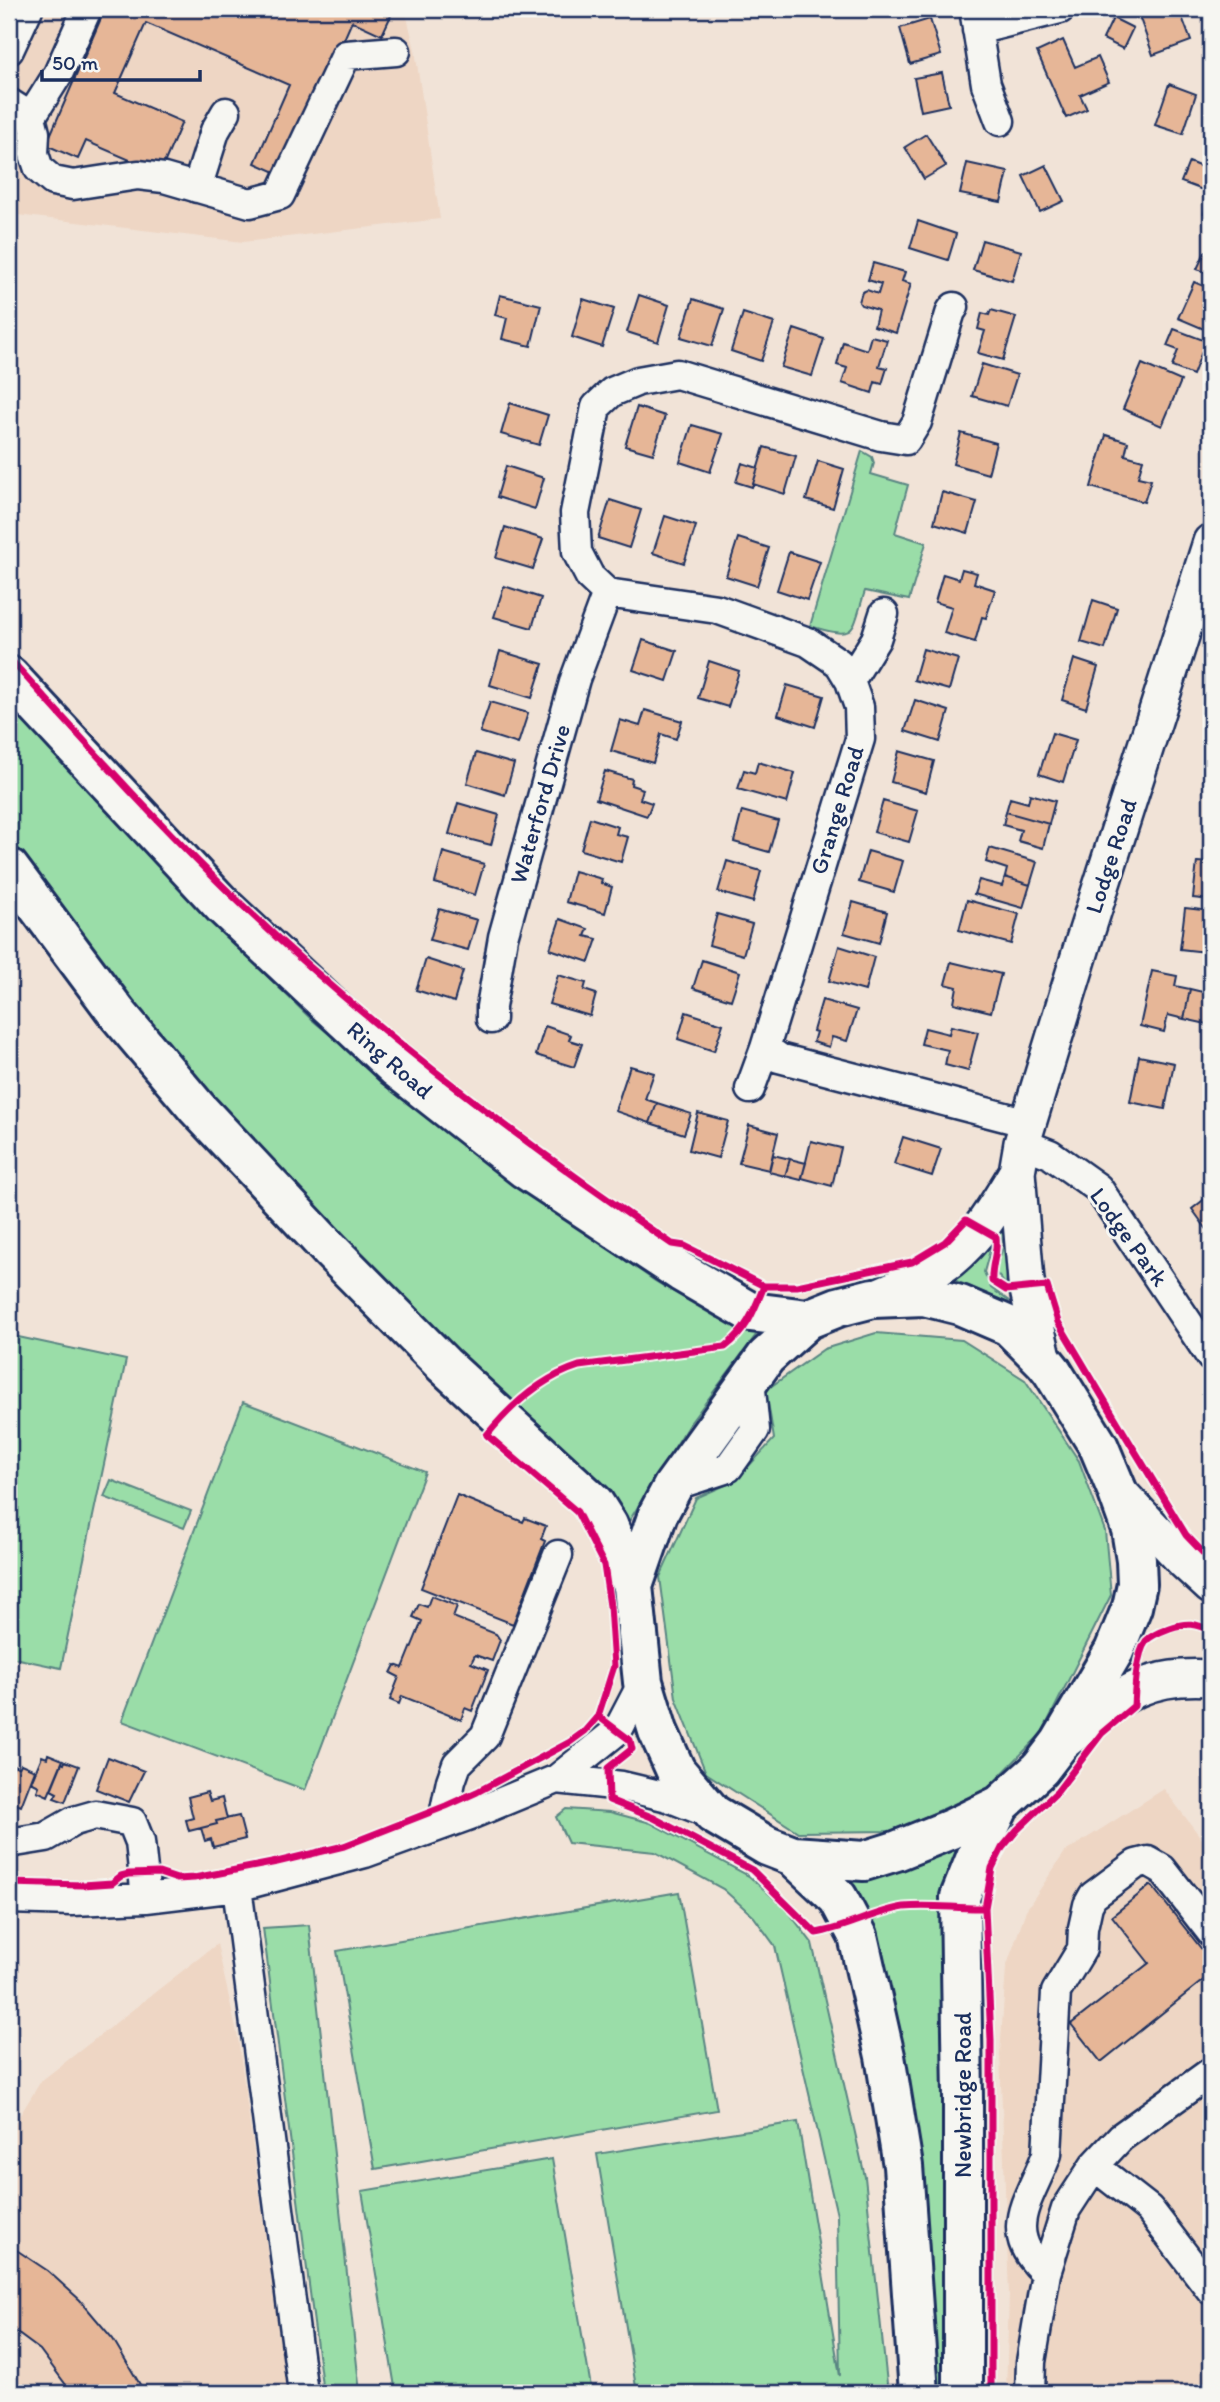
<svg xmlns="http://www.w3.org/2000/svg" width="1220" height="2402" font-family="Itim,sans-serif">
  <style>
    .built { fill: #eed6c4 }
    .green { fill: #9adda8; stroke: #5a8683; stroke-width: 2 }
    .building { fill: #e6b697; stroke: #1b2f5e; stroke-width: 2 }
    .lines { fill: none; stroke-linecap: round; stroke-linejoin: round }
    .minor-casing { stroke: #1b2f5e; stroke-width: 33 }
    .major-casing { stroke: #1b2f5e; stroke-width: 40 }
    .highway-casing { stroke: #1b2f5e; stroke-width: 44 }
    .minor { stroke: #f6f6f2; stroke-width: 28 }
    .major { stroke: #f6f6f2; stroke-width: 35 }
    .highway { stroke: #f6f6f2; stroke-width: 38 }
    .cycleway-casing { stroke: #f6f6f2; stroke-width: 11 }
    .cycleway { stroke: #d6006c; stroke-width: 7 }
    .labels { text-anchor: middle; stroke-width: 6; stroke-linejoin: round; paint-order: stroke }
    .street-label { font-size: 24px; fill: #1b2f5e; stroke: #f6f6f2 }
  </style>
  <rect width="100%" height="100%" fill="#f1e3d7"/>
  <filter id="ink" filterUnits="userSpaceOnUse"><feTurbulence type="fractalNoise" baseFrequency=".0143" numOctaves="2"/><feDisplacementMap in="SourceGraphic" scale="14" xChannelSelector="R" yChannelSelector="G"/><feConvolveMatrix kernelMatrix="1 2 1 2 8 2 1 2 1" color-interpolation-filters="sRGB"/></filter>
  <g filter="url(#ink)">
    <path class="built" d="M43,9H405L415,50L440,219L243,242L9,214V84Z
      M1164,1789L1211,1851V2393H1006L1009,2295L1000,2054L1006,1968L1026,1910L1065,1852Z
      M217,1944L238,2038L287,2393H9V2133L41,2081Z"/>
    <path class="green" d="M862,451L872,457L874,463L871,474L908,485L895,533L926,543L909,600L865,591C851,634 858,640 810,626Z
      M9,699L96,797L255,964L311,1019L363,1062L540,1201L655,1281L716,1317L759,1331L688,1426L626,1526L242,1138L38,886L9,844Z
      M1011,1194V1239L1006,1285L995,1272L1004,1244L997,1229Z
      M990,1241L992,1243L984,1272L991,1288L1009,1301L1008,1303L954,1280Z
      M876,1333L962,1340L1025,1380L1079,1461L1105,1531L1111,1595L1042,1733L986,1790L893,1831L798,1832L706,1773L676,1698L660,1577L696,1498L735,1481L774,1439L766,1390L824,1349Z
      M9,1335L126,1360L61,1668L9,1657Z
      M243,1402L425,1472L305,1790L122,1721Z
      M111,1480L191,1511L184,1528L104,1497Z
      M566,1809L610,1812L651,1823L749,1876L787,1910L812,1943L865,2177L888,2393H637L597,2154L798,2122L840,2376L837,2215L775,1946L754,1917L723,1889L655,1852L568,1843L556,1817Z
      M963,1843C949,1860 949,1880 947,1902L953,2393H935L912,2106L890,1989L872,1920L848,1878Z
      M679,1892L717,2110L375,2169L337,1951Z
      M309,1925L360,2393H323L263,1928Z
      M552,2159L592,2393H396L362,2191Z"/>
    <path class="building" d="M105,9H394L382,35L352,21L284,176L255,163L289,85L146,23L115,93L182,122L160,173L86,141L78,159L46,145Z
      M1149,9H1179L1191,41L1153,55L1138,13Z
      M1113,18L1133,28L1123,49L1103,39Z
      M930,19L941,55L910,64L900,28Z
      M1063,40L1075,67L1098,57L1109,82L1080,95L1087,109L1066,118L1037,52Z
      M942,73L949,105L921,111L914,78Z
      M1169,84L1196,94L1183,134L1155,125Z
      M926,134L946,166L924,179L905,147Z
      M1189,162L1211,171V193L1181,182Z
      M967,163L1008,172L1001,202L960,194Z
      M1046,165L1064,201L1040,212L1023,176Z
      M1211,194V216L1204,213Z
      M918,221L956,234L948,260L910,248Z
      M982,240L1021,251L1012,281L973,270Z
      M1205,252L1211,255V275L1197,269Z
      M873,263L905,272L902,281L911,284L896,333L874,326L878,310L861,305L859,302L862,292L867,290L878,294L881,284L868,280Z
      M1194,282L1211,289V332L1178,318Z
      M500,295L541,305L531,346L502,339L507,318L495,315Z
      M639,295L669,305L658,342L627,332Z
      M583,299L614,309L602,347L572,337Z
      M693,299L724,309L712,346L681,337Z
      M991,310L1016,317L1003,360L978,353L985,331L978,329L982,313L989,315Z
      M743,313L774,323L761,361L731,351Z
      M794,329L824,339L812,376L781,367Z
      M1174,329L1206,341L1193,375L1172,367L1178,350L1167,346Z
      M871,336L887,340L879,366L887,368L882,384L875,382L872,393L842,383L847,368L837,365L843,342L867,350Z
      M982,364L1017,375L1007,406L972,396Z
      M1142,364L1181,381L1162,426L1123,409Z
      M510,403L548,415L539,445L501,434Z
      M637,407L665,416L653,454L625,446Z
      M692,425L723,434L710,472L680,462Z
      M961,433L996,443L988,474L953,464Z
      M1106,435L1128,442L1125,455L1143,460L1138,477L1151,480L1144,502L1091,487Z
      M764,447L796,456L785,494L753,484Z
      M818,461L844,469L833,508L806,500Z
      M742,463L758,468L752,487L736,482Z
      M506,466L544,478L535,509L497,497Z
      M942,492L977,502L968,533L934,523Z
      M610,500L641,510L629,548L598,538Z
      M665,516L696,526L684,563L653,553Z
      M505,527L543,539L533,569L496,558Z
      M738,538L769,548L757,586L726,576Z
      M789,552L820,562L807,600L777,590Z
      M962,569L977,573L974,583L995,590L986,618L982,617L975,642L944,633L952,607L935,602L943,574L959,579Z
      M504,586L541,598L532,628L494,617Z
      M1093,600L1117,608L1105,649L1081,642Z
      M643,640L677,651L667,681L633,670Z
      M923,649L958,659L949,690L914,680Z
      M500,651L543,664L532,698L490,685Z
      M1074,659L1098,667L1086,708L1062,700Z
      M709,661L739,671L728,707L698,698Z
      M787,685L824,696L815,727L778,715Z
      M915,700L949,711L940,742L905,731Z
      M490,702L528,713L518,744L480,732Z
      M645,710L682,721L676,739L661,734L653,763L611,751L620,720L640,726Z
      M1052,733L1076,740L1063,782L1039,774Z
      M899,751L934,761L926,792L891,782Z
      M476,753L514,764L505,795L467,783Z
      M758,762L795,773L787,803L738,789L744,770L755,773Z
      M605,771L632,779L631,785L643,789L640,799L652,803L647,816L596,799Z
      M1030,794L1055,801L1049,824L1006,812L1010,798L1028,803Z
      M883,801L918,811L909,842L874,832Z
      M458,803L499,815L491,845L449,834Z
      M742,811L778,821L769,852L734,842Z
      M1006,812L1049,824L1043,848L1018,841L1021,830L1003,825Z
      M590,818L618,827L616,834L628,837L621,862L581,850Z
      M990,848L1037,862L1030,885L1005,877L1007,869L986,862Z
      M868,851L903,861L894,892L859,882Z
      M443,852L484,864L475,895L435,883Z
      M727,861L761,871L753,902L718,892Z
      M1197,862L1211,863V900L1193,898Z
      M574,871L602,879L601,883L612,887L605,913L566,902Z
      M1005,877L1030,885L1023,908L974,894L979,880L1002,886Z
      M967,900L1019,914L1011,944L959,930Z
      M853,902L887,912L879,943L844,933Z
      M1185,908L1211,911V934L1208,933L1206,952L1180,949Z
      M439,909L477,920L468,950L430,940Z
      M717,914L752,924L743,955L709,945Z
      M560,919L588,929L585,936L597,939L589,962L550,949Z
      M839,946L874,957L865,991L829,981Z
      M426,959L463,971L454,1002L416,990Z
      M702,960L740,972L731,1000L693,988Z
      M951,962L1001,974L991,1012L954,1003L957,987L945,984Z
      M1152,971L1177,976L1175,986L1190,989L1184,1019L1168,1015L1164,1032L1140,1026Z
      M558,975L586,983L584,990L596,994L590,1016L549,1004Z
      M1190,989L1211,994V1025L1184,1019Z
      M822,1000L857,1010L847,1041L832,1037L829,1047L813,1042L816,1032L813,1031Z
      M686,1012L723,1024L714,1051L678,1039Z
      M545,1026L571,1035L569,1040L582,1044L574,1067L536,1055Z
      M951,1026L978,1032L968,1071L945,1065L948,1050L921,1044L925,1028L949,1034Z
      M1139,1056L1174,1063L1165,1109L1130,1102Z
      M630,1066L654,1073L645,1099L657,1103L650,1123L615,1111Z
      M657,1103L691,1114L684,1134L650,1123Z
      M698,1113L728,1121L718,1158L689,1150Z
      M749,1125L778,1133L769,1170L739,1163Z
      M903,1137L941,1149L932,1176L894,1164Z
      M811,1141L841,1148L832,1186L802,1178Z
      M773,1155L790,1159L785,1176L769,1172Z
      M790,1159L806,1163L801,1180L785,1176Z
      M1211,1194V1228L1208,1231L1192,1209Z
      M457,1495L523,1522L525,1518L546,1526L541,1539L545,1541L513,1624L421,1588Z
      M431,1596L457,1606L453,1617L496,1634L500,1640L492,1661L475,1655L471,1663L488,1670L472,1711L465,1708L461,1720L402,1696L399,1704L390,1700L399,1677L391,1673L395,1665L403,1668L422,1621L413,1617L419,1604L427,1607Z
      M48,1754L63,1760L48,1796L37,1791L39,1786L31,1782L42,1756L47,1758Z
      M108,1757L144,1771L129,1802L96,1789Z
      M65,1761L79,1766L65,1802L54,1798L57,1793L51,1790L62,1763L64,1764Z
      M21,1764L35,1770L21,1806L10,1802L12,1796L9,1795V1779L14,1765L19,1768Z
      M207,1792L210,1801L222,1798L227,1819L216,1821L217,1824L189,1831L186,1820L193,1818L188,1797Z
      M239,1816L245,1839L213,1847L211,1839L205,1841L201,1828L217,1824L216,1821Z
      M1151,1885L1211,1961V1974L1101,2062L1071,2024L1149,1963L1112,1916Z
      M9,2245L48,2271L80,2300L113,2339L145,2393H72L40,2350L9,2327Z"/>
    <g class="lines">
      <defs>
        <path id="minor" d="M974,9L986,84L1000,121
          M977,30L1060,9
          M9,50L28,9
          M9,103L31,117L35,133L34,154L39,169L53,181L73,185L138,175L164,178L250,203L280,195L346,55L396,51
          M31,117L58,74L87,9
          M197,188L215,131L226,112
          M954,307L951,311L917,422L906,440L881,436L677,374L638,381L612,392L596,407L575,513L577,552L590,577L607,593L717,609L808,642L839,663L850,681L859,707L860,739L765,1048L779,1058L1028,1123
          M850,681L876,639L884,614
          M491,1019V1007L503,937L575,679L607,593
          M750,1089L765,1048
          M1022,1143L1050,1154L1098,1188L1211,1357
          M673,1486L728,1468L755,1430L750,1380
          M557,1779L622,1786L668,1797L711,1814
          M442,1825L451,1781L457,1764L485,1736L558,1555
          M9,1843L46,1837L74,1821L95,1815L132,1822L140,1842L146,1898
          M237,1887L303,2393
          M9,1899L72,1901L146,1898L237,1887L365,1853L470,1815L557,1779L618,1730L643,1682
          M1094,2166L1149,2209L1211,2290
          M1046,2273C998,2231 1031,2199 1047,2154L1056,1992L1082,1949L1083,1928L1088,1905L1093,1896L1136,1864L1148,1861L1162,1869L1211,1932
          M1030,2393L1031,2362L1046,2273L1066,2209L1094,2166L1121,2137L1211,2072"/>
        <path id="major" d="M877,1297C901,1286 929,1276 950,1260C979,1237 998,1203 1017,1172
          M1044,1361L1026,1281L1017,1172L1022,1143L1084,940L1211,542
          M1117,1490L1185,1562L1211,1586
          M1063,1742C1116,1700 1139,1673 1211,1678"/>
        <path id="highway" d="M9,676L224,907L395,1067L525,1169L681,1272L750,1312L808,1319
          M9,868L117,1013L197,1108L330,1250L444,1365L594,1503L608,1525L633,1586
          M924,1296L960,1305L1009,1326L1044,1361L1052,1371L1099,1447L1117,1490L1131,1529L1136,1560L1137,1584L1132,1607L1114,1651L1060,1743L1040,1769L1000,1805L951,1829L896,1851L864,1861L793,1856L767,1846L713,1814L676,1771L658,1731L643,1682L633,1586L658,1514L673,1486L766,1357L808,1319L838,1307L873,1298Z
          M793,1856L838,1898L858,1936L885,2056L903,2166L919,2393
          M963,2393V2099L960,1897L980,1847L1000,1805"/>
      </defs>
      <use href="#minor" class="minor-casing"/>
      <use href="#major" class="major-casing"/>
      <use href="#highway" class="highway-casing"/>
      <use href="#minor" class="minor"/>
      <use href="#major" class="major"/>
      <use href="#highway" class="highway"/>
      <defs>
        <path id="cycleway" d="M9,658C83,740 157,823 237,900C370,1028 520,1141 672,1244L685,1246L764,1286H797L912,1262L945,1242L966,1220L996,1237C998,1253 991,1265 992,1281L1006,1290L1047,1286L1058,1322L1124,1433L1186,1535L1211,1561
          M598,1716L630,1740L632,1749L608,1768L609,1800L654,1818L752,1870L816,1933C847,1928 873,1912 904,1907C931,1904 959,1909 985,1908
          M9,1883L83,1885L112,1883L121,1876L129,1874L159,1873L177,1879L194,1878L277,1862L344,1846L446,1806L477,1792L570,1742L585,1731L598,1716L614,1666L610,1606L604,1565L577,1512L487,1435C512,1404 541,1378 579,1366L725,1347C747,1330 754,1311 764,1286
          M991,2393V2040L985,1908L992,1868L1002,1848L1017,1830L1057,1792L1102,1733L1134,1706C1135,1689 1136,1655 1146,1641C1151,1635 1162,1631 1170,1628C1186,1622 1196,1623 1211,1631"/>
      </defs>
      <use href="#cycleway" class="cycleway-casing"/>
      <use href="#cycleway" class="cycleway"/>
    </g>
  </g>
  <g class="labels">
    <g class="street-label">
      <text transform="translate(540 804) rotate(-74)" y="8">Waterford Drive</text>
      <text transform="translate(837 810) rotate(-73)" y="8">Grange Road</text>
      <text transform="translate(1111 856) rotate(-72)" y="8">Lodge Road</text>
      <text transform="translate(390 1060) rotate(41)" y="8">Ring Road</text>
      <text transform="translate(1129 1237) rotate(54)" y="8">Lodge Park</text>
      <text transform="translate(963 2095) rotate(-90)" y="8">Newbridge Road</text>
    </g>
  </g>
  <rect width="1220" height="2402" fill="none" stroke="#f6f6f2" stroke-width="35"/>
  <rect x="18" y="18" width="1185" height="2367" fill="none" stroke="#1b2f5e" stroke-width="2.5" filter="url(#ink)"/>
  <path d="M42 70v10h158v-10" fill="none" stroke="#1b2f5e" stroke-width="3.5"/>
  <text x="52" y="70" font-size="21" fill="#1b2f5e" stroke="#f6f6f2" stroke-width="5" paint-order="stroke">50 m</text>
</svg>
